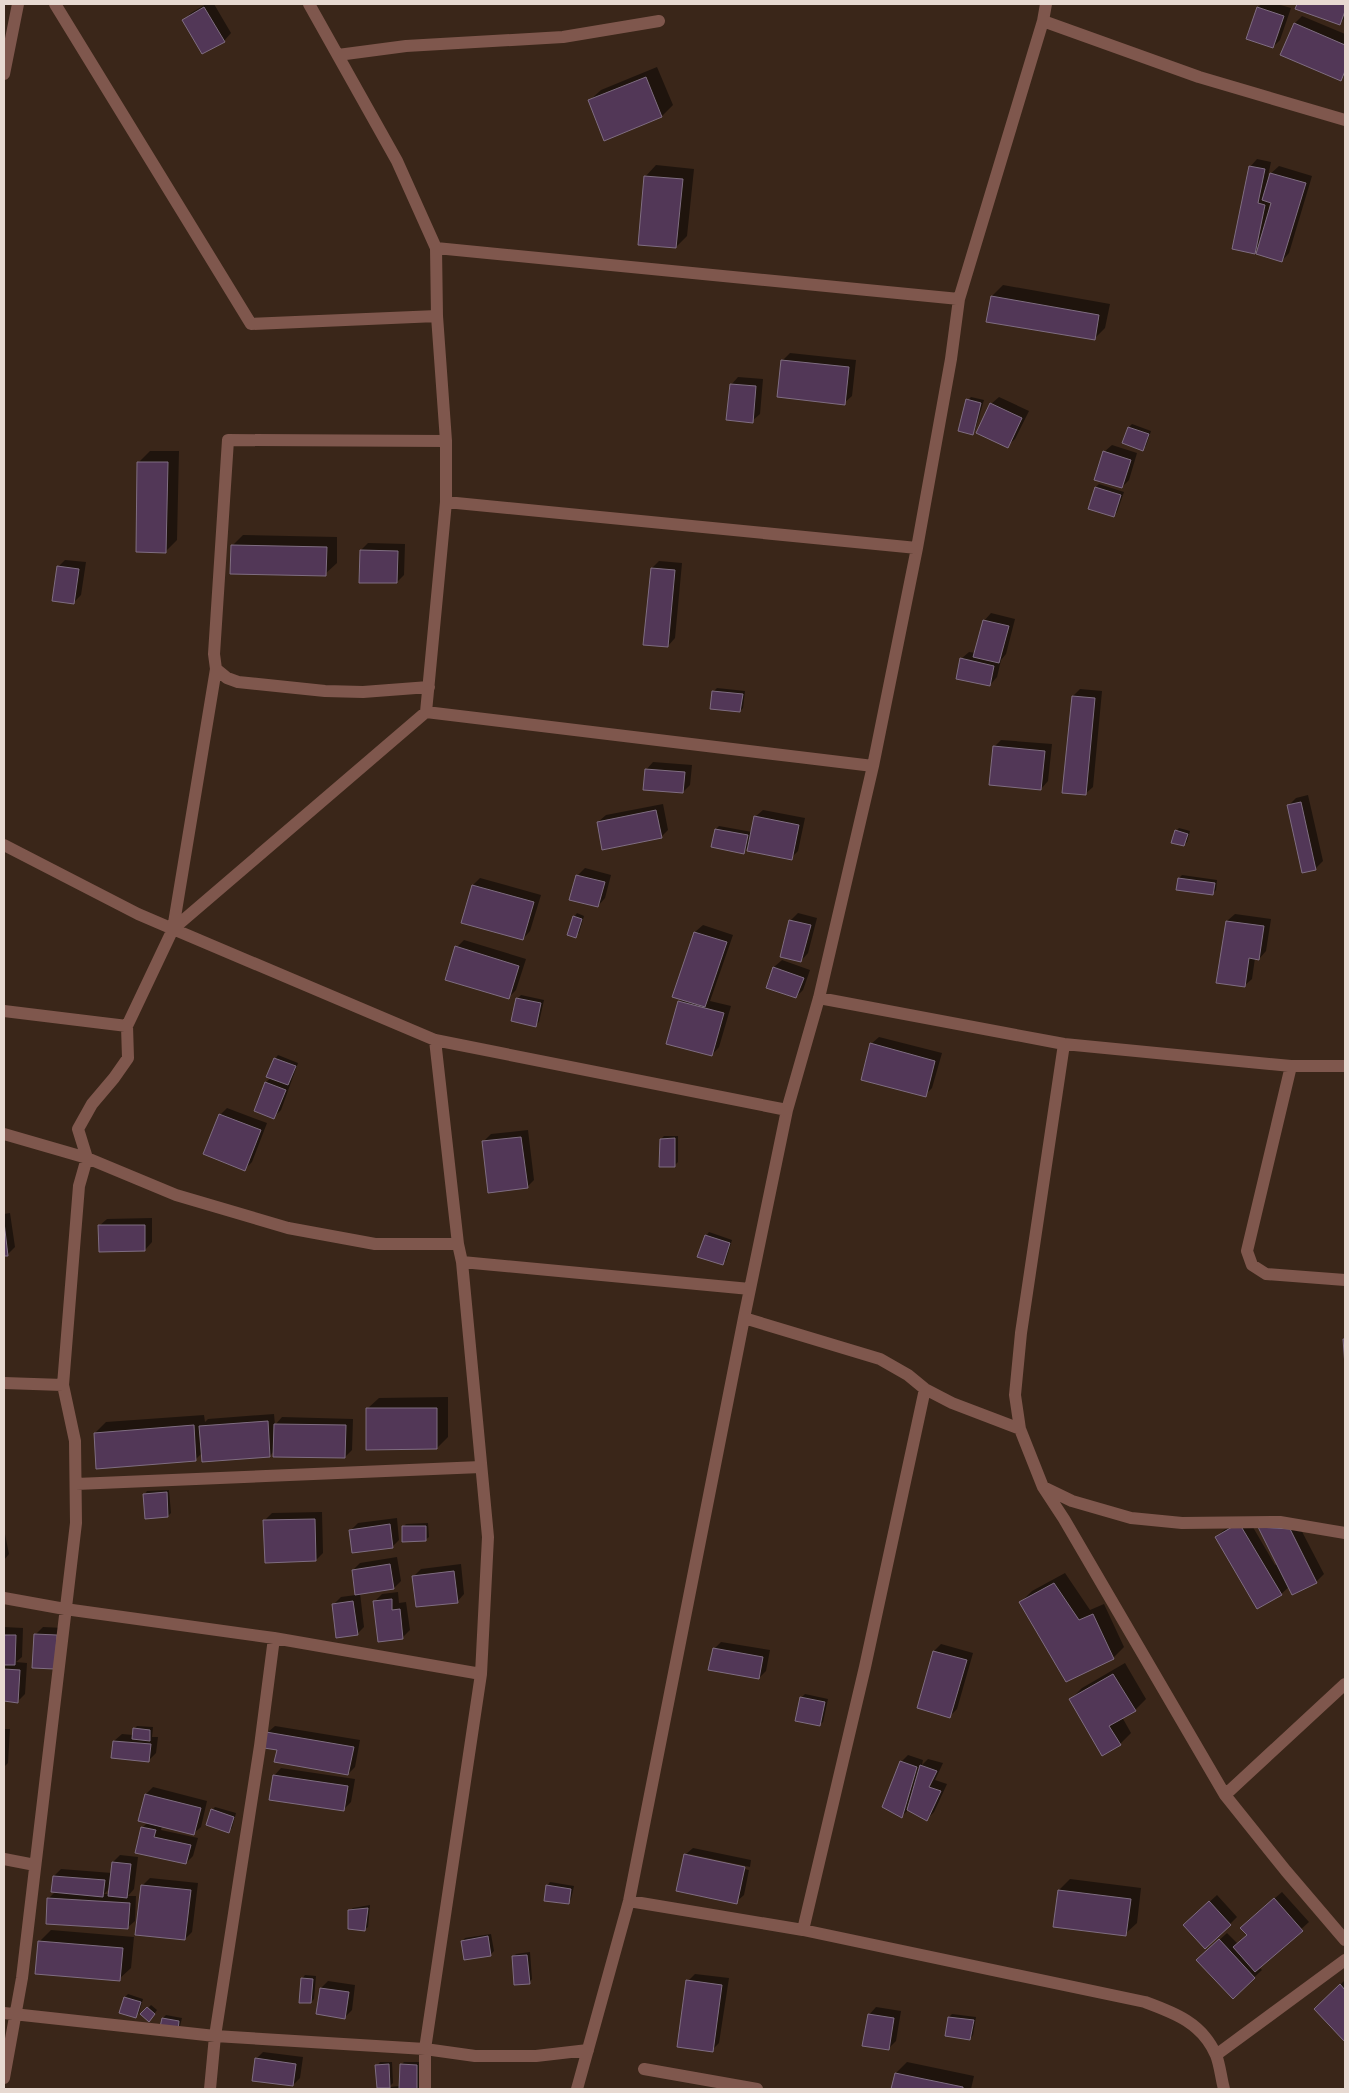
<svg xmlns="http://www.w3.org/2000/svg" width="1349" height="2093" font-family="Manrope,sans-serif">
  <style>
    .shadow { fill: #0007; fill-rule: evenodd }
    .building { fill: #523757; stroke: #7f6d81 }
    .lines { fill: none; stroke-linecap: round; stroke-linejoin: round }
    .minor { stroke: #7f574d; stroke-width: 12 }
  </style>
  <rect width="100%" height="100%" fill="#3a2619"/>
  <path class="shadow" d="M206,4H214L231,33L224,41L184,20L191,13Z
    M1261,4H1277L1291,8L1280,40L1273,47L1258,7Z
    M1298,4H1345V18L1340,23L1297,8Z
    M1302,16L1345,34V75L1341,80L1295,23Z
    M657,67L673,105L662,116L589,101L601,90Z
    M1257,159L1271,162L1268,176L1279,166L1312,176L1289,253L1282,261L1260,247L1254,252L1250,167ZM1270,202H1273L1271,210H1269Z
    M656,165L694,169L687,236L676,247L645,177Z
    M1003,285L1110,304L1105,328L1094,339L992,296Z
    M790,353L856,360L852,396L844,403L783,360Z
    M738,377L763,379L760,414L752,421L731,385Z
    M971,397L984,400L975,430L972,433L968,400Z
    M999,397L1029,411L1015,439L1007,446L991,404Z
    M1132,424L1151,431L1146,446L1142,449L1129,427Z
    M1112,445L1137,453L1129,480L1122,487L1104,452Z
    M150,451H179L177,540L166,551L139,462Z
    M1099,484L1124,492L1117,512L1114,516L1096,487Z
    M243,535L337,537V563L325,574L232,546Z
    M368,543L405,544L404,575L397,582L361,550Z
    M65,560L86,562L81,595L74,602L58,567Z
    M659,561L682,563L675,638L668,646L645,643L652,568Z
    M991,613L1015,619L1006,654L1001,660L997,677L990,685L961,659L969,652L976,653L984,621Z
    M717,688L745,691L743,708L740,711L713,692Z
    M1080,689L1102,691L1093,787L1085,794L1073,696Z
    M1001,740L1052,744L1048,781L1041,789L994,747Z
    M653,762L692,765L690,785L683,792L646,770Z
    M1308,795L1323,861L1315,869L1289,805L1296,798Z
    M663,804L668,830L661,837L598,822L606,815Z
    M763,810L805,818L798,851L791,858L749,846L743,852L716,829L719,826L752,832L755,817Z
    M1179,828L1190,831L1187,842L1184,845L1176,831Z
    M585,868L611,875L605,898L598,906L577,876Z
    M1182,875L1217,880L1216,890L1212,894L1179,878Z
    M480,878L541,895L530,931L523,939L473,885Z
    M577,913L584,916L579,933L575,936L574,917Z
    M798,913L817,918L808,953L801,961L790,921Z
    M1235,914L1271,919L1266,951L1259,959L1255,958L1252,979L1244,986L1227,921Z
    M703,925L733,935L710,1001L731,1006L719,1047L712,1055L679,1002L682,999L695,932Z
    M464,940L526,959L516,990L509,997L457,947Z
    M782,960L810,970L803,990L796,997L767,987L774,967Z
    M521,995L544,1000L539,1022L535,1025L513,1020L518,998Z
    M879,1037L942,1053L932,1088L925,1095L871,1044Z
    M278,1055L298,1063L281,1110L274,1117L255,1110L266,1082L272,1077L275,1059Z
    M227,1108L267,1123L252,1162L245,1169L220,1115Z
    M528,1130L534,1180L527,1187L483,1142L491,1134Z
    M664,1136H678V1162L674,1166L661,1139Z
    M10,1213L15,1247L7,1255H4V1214Z
    M152,1218V1242L145,1250L99,1226L107,1219Z
    M709,1232L732,1240L726,1260L722,1263L706,1236Z
    M448,1397V1437L437,1448L367,1409L379,1398Z
    M274,1414L275,1425L282,1417L353,1419L352,1450L345,1457L274,1451L270,1456L202,1453L195,1460L95,1433L106,1422L204,1415L205,1422L208,1419Z
    M169,1490L171,1513L168,1516L144,1495L147,1491Z
    M322,1512L323,1553L316,1560L265,1520L272,1513Z
    M1247,1517L1275,1565L1277,1564L1259,1528L1297,1522L1324,1574L1316,1582L1292,1594L1289,1587L1281,1594L1216,1537L1224,1530Z
    M397,1518L399,1540L392,1547L351,1530L358,1523Z
    M428,1523L429,1537L425,1540L403,1527L406,1524Z
    M4,1529L9,1554L4,1560Z
    M397,1557L401,1581L394,1588L360,1593L364,1627L357,1634L334,1604L341,1597L356,1595L353,1570L360,1563Z
    M461,1564L464,1594L457,1602L414,1576L421,1569Z
    M1065,1573L1090,1610L1104,1604L1124,1647L1113,1658L1021,1602L1032,1591Z
    M398,1592L399,1603L406,1602L410,1630L402,1638L375,1601L382,1594Z
    M4,1627L23,1628L22,1657L16,1662L27,1663L25,1694L18,1701L4,1700Z
    M43,1627L64,1628L55,1668L36,1634Z
    M721,1642L770,1650L766,1671L759,1678L714,1649Z
    M941,1644L973,1653L957,1709L950,1716L934,1651Z
    M1125,1663L1146,1699L1135,1710L1122,1717L1131,1733L1120,1744L1071,1699L1082,1688Z
    M805,1694L828,1699L823,1722L819,1725L801,1698Z
    M137,1726L153,1727L152,1737H158L156,1753L149,1760L114,1741L122,1734L133,1735L134,1729Z
    M275,1726L360,1740L355,1767L348,1774L278,1749L267,1733Z
    M4,1729H10L8,1763L4,1767Z
    M908,1755L923,1760L922,1765L928,1759L943,1763L935,1780L947,1784L934,1812L927,1819L909,1809L902,1816L901,1762Z
    M281,1768L355,1779L351,1802L344,1809L274,1776Z
    M153,1787L207,1801L201,1827L193,1834L162,1826L161,1830L198,1838L193,1856L186,1863L142,1828L148,1822L146,1794Z
    M215,1807L236,1813L232,1828L229,1831L212,1810Z
    M693,1848L751,1860L750,1867L689,1854V1857L749,1870L744,1895L736,1902L685,1855Z
    M120,1855L138,1857L134,1889L128,1896H136L135,1921L127,1928L49,1898L56,1891L54,1876L61,1869L112,1873L113,1862ZM110,1888L109,1894H104Z
    M150,1878L198,1883L192,1932L185,1939L142,1886Z
    M1070,1879L1141,1888L1137,1923L1125,1934L1059,1890Z
    M550,1882L574,1886L571,1899L568,1903L547,1886Z
    M1282,1892L1309,1922L1259,1967L1262,1970L1233,1997L1205,1953L1227,1933L1238,1944L1248,1935L1249,1921Z
    M1217,1895L1237,1917L1230,1924L1192,1918Z
    M370,1905L368,1927L364,1930L349,1911L353,1908Z
    M51,1930L134,1937L131,1968L119,1979L40,1941Z
    M491,1934L494,1951L491,1954L465,1959L462,1942L465,1938Z
    M530,1952L532,1979L529,1983L513,1957L516,1954Z
    M695,1974L729,1978L719,2043L712,2050L688,1981Z
    M305,1975L316,1976L314,1999L311,2002L302,1979Z
    M1345,1980V2040L1316,2009Z
    M328,1981L355,1985L352,2010L345,2017L321,1988Z
    M128,1994L143,1999L139,2013L136,2016L125,1997Z
    M151,2005L157,2010L152,2017L142,2014Z
    M876,2007L901,2011L896,2041L888,2049L869,2015Z
    M952,2014L976,2017L973,2035L970,2039L949,2017Z
    M166,2015L182,2018L180,2026L177,2030L163,2018Z
    M263,2052L303,2057L300,2078L293,2085L256,2059Z
    M380,2062H392L393,2083L389,2087L401,2086V2065L404,2062H420L422,2089H361L378,2088L377,2066Z
    M907,2062L974,2076L971,2089H893L896,2073Z"/>
  <path class="building" d="M1297,4H1345V11L1340,25L1295,9Z
    M204,7L225,42L202,54L182,20Z
    M1257,7L1284,16L1273,48L1246,39Z
    M1294,23L1345,45V71L1341,81L1280,55Z
    M646,77L662,117L604,141L588,100Z
    M1249,166L1265,169L1258,203L1265,205L1255,254L1232,249Z
    M1270,173L1306,183L1282,262L1256,254L1271,203L1262,200Z
    M644,176L683,179L676,248L638,245Z
    M991,296L1099,315L1095,340L986,322Z
    M781,360L849,367L845,405L777,397Z
    M730,384L756,386L753,423L726,420Z
    M966,399L981,403L973,435L958,431Z
    M990,403L1022,418L1008,448L976,433Z
    M1128,427L1149,434L1143,451L1122,443Z
    M1103,451L1131,460L1122,488L1094,480Z
    M137,462H168L166,553L136,552Z
    M1095,487L1121,495L1114,517L1088,509Z
    M231,545L327,547L326,576L230,574Z
    M360,550L398,551L397,583H359Z
    M57,566L79,569L74,604L52,601Z
    M651,568L675,570L668,647L643,645Z
    M983,620L1009,626L999,663L973,657Z
    M960,658L994,666L990,686L956,679Z
    M712,691L743,694L740,712L710,709Z
    M1072,696L1095,698L1086,795L1062,793Z
    M993,746L1045,751L1041,790L989,785Z
    M645,769L685,772L683,793L643,790Z
    M1301,802L1316,870L1302,873L1287,805Z
    M656,810L662,838L602,850L597,822Z
    M754,816L799,825L792,860L747,851Z
    M715,829L748,835L744,854L711,847Z
    M1175,830L1188,834L1184,846L1171,843Z
    M576,875L605,882L598,907L569,900Z
    M1178,878L1215,883L1213,895L1176,890Z
    M472,885L534,902L523,940L461,923Z
    M573,916L582,919L576,938L567,935Z
    M789,920L811,925L801,962L780,957Z
    M1226,921L1264,926L1259,960L1249,958L1245,987L1216,983Z
    M694,932L727,942L705,1007L672,997Z
    M455,946L519,966L509,999L445,980Z
    M773,967L804,978L796,998L766,988Z
    M516,998L541,1003L536,1027L511,1021Z
    M678,1001L724,1013L712,1056L666,1044Z
    M870,1043L935,1061L926,1097L861,1080Z
    M274,1058L296,1066L288,1085L266,1077Z
    M265,1082L286,1090L274,1119L254,1111Z
    M219,1114L261,1130L245,1171L203,1154Z
    M521,1137L528,1188L488,1193L482,1141Z
    M675,1138V1167H659L660,1139Z
    M4,1222L8,1256H4Z
    M98,1225H145V1251L99,1252Z
    M705,1235L730,1243L723,1265L697,1257Z
    M1343,1339H1345V1366Z
    M366,1408H437V1449L366,1450Z
    M268,1421L270,1457L202,1462L199,1426Z
    M274,1424L346,1425L345,1458L273,1457Z
    M194,1425L196,1461L96,1469L94,1433Z
    M167,1492L168,1517L145,1519L143,1494Z
    M315,1519L316,1561L265,1563L263,1520Z
    M1239,1523L1282,1595L1257,1609L1215,1537Z
    M390,1524L393,1548L352,1553L349,1530Z
    M402,1526H426V1541L402,1542Z
    M1258,1527L1290,1529L1317,1583L1292,1595Z
    M390,1564L394,1589L355,1595L352,1570Z
    M454,1571L458,1603L416,1607L412,1576Z
    M1054,1583L1079,1620L1093,1614L1114,1659L1066,1682L1019,1602Z
    M392,1599V1610L400,1609L403,1639L378,1642L373,1601Z
    M353,1601L358,1635L336,1638L332,1604Z
    M34,1634L57,1635L55,1669L32,1668Z
    M4,1635H16L15,1665H4Z
    M713,1648L763,1657L759,1679L708,1670Z
    M933,1651L967,1660L950,1718L917,1708Z
    M4,1669L20,1670L18,1703L4,1701Z
    M1113,1674L1136,1711L1109,1726L1121,1745L1102,1756L1069,1699Z
    M800,1697L825,1702L820,1726L795,1721Z
    M133,1728L150,1730V1741L132,1739Z
    M266,1732L354,1747L348,1775L274,1762L277,1750L264,1748Z
    M113,1741L151,1744L149,1762L111,1758Z
    M900,1761L917,1767L902,1818L882,1807Z
    M920,1765L937,1771L929,1787L941,1791L927,1821L907,1810Z
    M273,1775L348,1786L344,1811L269,1800Z
    M145,1794L201,1808L194,1835L138,1821Z
    M211,1809L234,1817L229,1833L206,1825Z
    M141,1827L156,1830L154,1837L191,1845L186,1864L135,1853Z
    M684,1854L745,1867L737,1904L676,1891Z
    M112,1862L131,1864L127,1898L108,1896Z
    M53,1876L105,1880L103,1897L51,1892Z
    M141,1885L191,1890L185,1940L135,1935Z
    M546,1885L571,1889L569,1904L544,1901Z
    M1058,1890L1131,1899L1126,1936L1053,1927Z
    M47,1898L130,1903L128,1929L46,1924Z
    M1274,1898L1303,1931L1255,1972L1233,1947L1247,1935L1240,1928Z
    M1209,1901L1231,1925L1205,1949L1183,1925Z
    M368,1908L365,1931L348,1929V1910Z
    M488,1936L491,1956L464,1960L461,1941Z
    M1219,1939L1255,1978L1233,1999L1196,1960Z
    M38,1941L123,1948L120,1981L35,1974Z
    M527,1955L530,1984L514,1985L512,1956Z
    M301,1978L313,1979L311,2003H299Z
    M686,1980L722,1985L713,2052L677,2047Z
    M1340,1984L1345,1990V2042L1314,2009Z
    M320,1988L349,1992L345,2019L316,2014Z
    M124,1997L141,2002L136,2018L119,2013Z
    M147,2007L155,2014L149,2022L140,2014Z
    M868,2014L894,2018L889,2050L862,2046Z
    M948,2017L974,2020L970,2040L945,2036Z
    M162,2018L179,2021L178,2031L160,2027Z
    M255,2058L296,2064L293,2086L252,2081Z
    M389,2064L390,2088H377L375,2065Z
    M400,2064L417,2065V2089H399Z
    M895,2073L963,2087V2089H891Z"/>
  <g class="lines">
    <path class="minor" d="M55,4L251,324L437,316
      M1043,21L1199,77L1345,120
      M338,55L406,46L563,37L659,21
      M4,74L18,4
      M436,248L959,299
      M446,502L917,548
      M429,687L363,692L325,691L238,682L227,678L216,669L214,654L228,440L446,441
      M426,712L873,766
      M4,845L138,914L173,929L127,1026L128,1058L114,1078L92,1104L78,1129L87,1158L79,1186L63,1385L75,1441L76,1523L22,1978L4,2078
      M173,929L426,712L446,502V441L437,316L436,248L397,161L309,4
      M173,929L435,1040L787,1110
      M173,929L216,669
      M819,998L1064,1044L1291,1066H1345
      M4,1011L127,1026
      M1064,1044L1021,1333L1015,1395L1020,1429L1043,1487L1064,1519L1225,1795L1286,1871L1345,1940
      M1291,1066L1247,1251L1252,1265L1266,1274L1345,1280
      M4,1134L87,1158L176,1195L288,1228L375,1244H458
      M462,1262L750,1289
      M744,1318L880,1359L908,1375L925,1389L952,1403L1020,1429
      M4,1383L63,1385
      M76,1484L481,1467
      M1043,1487L1072,1501L1131,1518L1182,1523L1280,1522L1345,1533
      M4,1598L65,1609L274,1638L481,1674
      M1225,1795L1345,1684
      M4,1859L35,1865
      M629,1901L803,1930L1145,2002C1175,2013 1202,2023 1216,2055C1220,2065 1221,2078 1224,2089
      M803,1930L865,1667L925,1389
      M4,2013L215,2036L425,2049L475,2056H536L588,2050
      M1216,2055L1345,1960
      M644,2069L757,2089
      M210,2089L215,2036L260,1746L274,1638
      M425,2089V2049L481,1674L488,1537L462,1262L458,1244L435,1040
      M577,2089L629,1901L744,1318L787,1110L819,998L873,766L917,548L951,359L959,299L1043,21L1046,4"/>
  </g>
  <rect width="1349" height="2093" fill="none" stroke="#e7d9d1" stroke-width="10"/>
</svg>
